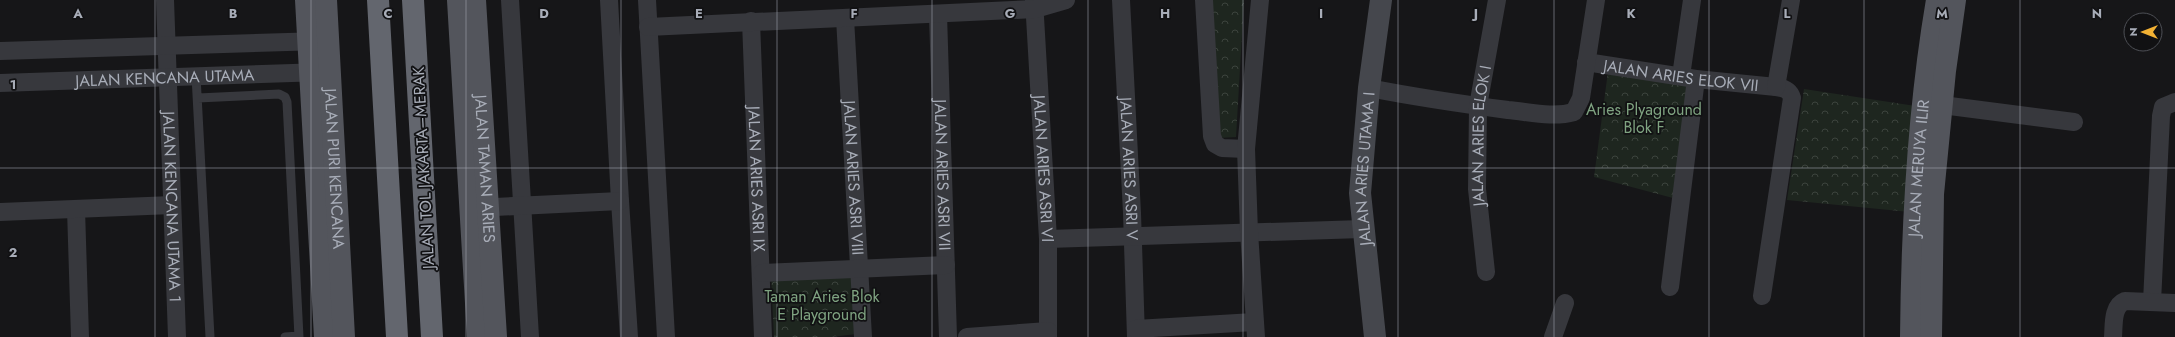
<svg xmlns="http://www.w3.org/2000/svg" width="2175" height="337" font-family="Jost,sans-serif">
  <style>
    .park { fill: url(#park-crowns) }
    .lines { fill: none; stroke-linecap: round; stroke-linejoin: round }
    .lane { stroke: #37383d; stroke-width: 9 }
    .street { stroke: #37383d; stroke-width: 18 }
    .secondary { stroke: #45474d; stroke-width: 22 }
    .primary { stroke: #53555c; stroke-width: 22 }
    .highway { stroke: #63666e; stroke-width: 22 }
    .grid { fill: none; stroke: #a8adb8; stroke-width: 1; stroke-opacity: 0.55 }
    .labels { text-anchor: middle; stroke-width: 3.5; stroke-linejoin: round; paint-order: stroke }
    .street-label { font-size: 16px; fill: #a8adb8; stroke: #111113 }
    .park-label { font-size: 16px; fill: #7fa381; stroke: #111113 }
    .grid-label { font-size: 13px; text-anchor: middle; font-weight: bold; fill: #a8adb8; stroke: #111113; stroke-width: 3.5; stroke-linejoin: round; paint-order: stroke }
  </style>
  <defs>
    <pattern id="park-crowns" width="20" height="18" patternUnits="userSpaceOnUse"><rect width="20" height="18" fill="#1e261f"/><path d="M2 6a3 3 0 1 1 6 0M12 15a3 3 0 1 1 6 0" fill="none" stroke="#3c433d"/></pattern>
  </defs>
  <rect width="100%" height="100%" fill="#161618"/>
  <path class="park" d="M1209,0H1244L1236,137L1217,138Z
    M1609,64L1693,78L1673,198L1594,177Z
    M1804,89L1922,107L1910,212L1787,200Z
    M855,272L856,334L831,337H774L771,275Z"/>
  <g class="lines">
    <path class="lane" d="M196,76L210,337
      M198,98L279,94L285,97L287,102L299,337
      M285,337L299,336"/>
    <g class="street">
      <path id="s1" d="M165,0L177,337"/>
      <path d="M510,0L530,337"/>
      <path d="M609,0L620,201L629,337"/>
      <path d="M647,0L666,337"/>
      <path id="s2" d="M1034,0L1048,239V337"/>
      <path id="s3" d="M1121,0L1132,213L1136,337"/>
      <path d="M1204,0L1212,136L1215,144L1222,148L1246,149"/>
      <path id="s4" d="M938,14L948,337"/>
      <path id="s5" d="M845,18L863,337"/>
      <path id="s6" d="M751,21L763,337"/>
      <path d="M648,27L1035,9L1066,0"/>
      <path d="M0,51L321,41"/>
      <path id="s7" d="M1586,62L1696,79L1776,87C1784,88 1790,90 1792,98L1762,296"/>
      <path d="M1681,76L1692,0"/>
      <path id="s8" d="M0,83L323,72"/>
      <path d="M1776,87L1791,0"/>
      <path d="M1369,88C1415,97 1462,104 1508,110C1530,112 1553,118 1574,112L1581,98L1596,0"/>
      <path d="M1942,105L2074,122"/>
      <path d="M474,208L620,201"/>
      <path d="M76,209L80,337"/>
      <path d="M0,212L172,205"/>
      <path d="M1048,239L1362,229"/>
      <path id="s9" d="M1486,272L1477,189L1478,106L1497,0"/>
      <path d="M762,273L946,265"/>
      <path d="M1670,287L1696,79"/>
      <path d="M2152,302L2161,116L2163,107L2175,102"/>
      <path d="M1136,329L1254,322"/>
      <path d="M967,337L1048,331"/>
      <path d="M1256,337L1249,232L1246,149L1260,0"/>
      <path d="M1553,337L1565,303"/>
      <path d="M2113,337C2114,325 2112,306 2125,301L2175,303"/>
    </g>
    <path class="secondary" id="s10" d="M1375,337L1360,193L1369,88L1381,0"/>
    <g class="primary">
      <path d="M306,0L325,337"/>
      <path id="s11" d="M326,0L344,337"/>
      <path d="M458,0L478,337"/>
      <path id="s12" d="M475,0L496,337"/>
      <path id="s13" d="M1911,337C1912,224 1918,111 1937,0"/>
      <path d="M1931,337L1933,194L1945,71L1955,0"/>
    </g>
    <path class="highway" d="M378,0L397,337
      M413,0L432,337"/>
  </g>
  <path class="grid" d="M155,0V337M311,0V337M466,0V337M621,0V337M777,0V337M932,0V337M1088,0V337M1243,0V337M1398,0V337M1554,0V337M1709,0V337M1864,0V337M2020,0V337M0,168H2175"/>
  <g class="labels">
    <g class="street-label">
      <text dy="6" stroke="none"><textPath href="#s7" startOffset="96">JALAN ARIES ELOK VII</textPath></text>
      <text dy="6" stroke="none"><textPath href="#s8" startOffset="165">JALAN KENCANA UTAMA</textPath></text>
      <text dy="6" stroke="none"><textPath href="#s9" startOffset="137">JALAN ARIES ELOK I</textPath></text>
      <text dy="6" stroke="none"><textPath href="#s11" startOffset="169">JALAN PURI KENCANA</textPath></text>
      <text transform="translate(423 168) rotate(-93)" y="6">JALAN TOL JAKARTA–MERAK</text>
      <text dy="6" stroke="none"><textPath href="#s2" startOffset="169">JALAN ARIES ASRI VI</textPath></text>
      <text dy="6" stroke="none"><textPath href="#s3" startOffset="169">JALAN ARIES ASRI V</textPath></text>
      <text dy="6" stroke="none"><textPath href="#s10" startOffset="169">JALAN ARIES UTAMA I</textPath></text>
      <text dy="6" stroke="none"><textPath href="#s13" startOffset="169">JALAN MERUYA ILIR</textPath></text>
      <text dy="6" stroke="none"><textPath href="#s12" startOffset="169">JALAN TAMAN ARIES</textPath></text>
      <text dy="6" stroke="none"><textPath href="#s4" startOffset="161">JALAN ARIES ASRI VII</textPath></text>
      <text dy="6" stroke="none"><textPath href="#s5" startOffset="160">JALAN ARIES ASRI VIII</textPath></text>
      <text dy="6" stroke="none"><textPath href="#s6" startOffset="158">JALAN ARIES ASRI IX</textPath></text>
      <text dy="6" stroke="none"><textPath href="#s1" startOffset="207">JALAN KENCANA UTAMA 1</textPath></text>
    </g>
    <g class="park-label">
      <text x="1644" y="115">Aries Plyaground<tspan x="1644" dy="18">Blok F</tspan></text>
      <text x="822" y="302">Taman Aries Blok<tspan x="822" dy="18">E Playground</tspan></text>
    </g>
  </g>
  <g class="grid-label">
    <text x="78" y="18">A</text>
    <text x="233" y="18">B</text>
    <text x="388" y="18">C</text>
    <text x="544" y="18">D</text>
    <text x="699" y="18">E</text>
    <text x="854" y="18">F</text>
    <text x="1010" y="18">G</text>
    <text x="1165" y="18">H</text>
    <text x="1321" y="18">I</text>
    <text x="1476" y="18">J</text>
    <text x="1631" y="18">K</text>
    <text x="1787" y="18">L</text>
    <text x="1942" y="18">M</text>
    <text x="2097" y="18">N</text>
    <text x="13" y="89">1</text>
    <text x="13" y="257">2</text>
  </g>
  <g transform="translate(2143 32) rotate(270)"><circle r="19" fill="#111113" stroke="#4d4f55"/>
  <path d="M0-3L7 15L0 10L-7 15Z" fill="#f2b134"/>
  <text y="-6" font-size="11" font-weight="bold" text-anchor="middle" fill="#a8adb8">N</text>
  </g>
</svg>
